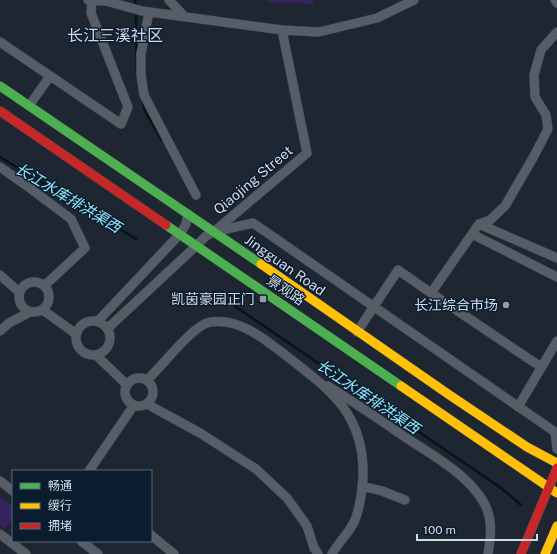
<svg xmlns="http://www.w3.org/2000/svg" width="557" height="554" font-family="'Public Sans','Noto Sans SC',sans-serif">
  <style>
    .green { fill: #35235e }
    .lines { fill: none; stroke-linecap: round; stroke-linejoin: round }
    .stream { stroke: #051418; stroke-width: 2.5 }
    .street-casing { stroke: #3a414a; stroke-width: 10 }
    .fast-casing { stroke: #3a414a; stroke-width: 10 }
    .slow-casing { stroke: #3a414a; stroke-width: 10 }
    .jam-casing { stroke: #3a414a; stroke-width: 10 }
    .street { stroke: #565d66; stroke-width: 9 }
    .fast { stroke: #4caf50; stroke-width: 9 }
    .slow { stroke: #ffc107; stroke-width: 9 }
    .jam { stroke: #c62828; stroke-width: 9 }
    .poi-dot { fill: #919ca8; stroke: #0c1c2f; stroke-width: 1.5 }
    .labels { text-anchor: middle; stroke-width: 3; stroke-linejoin: round; paint-order: stroke }
    .street-label { font-size: 14px; fill: #d0dbe8; stroke: #0c1c2f }
    .poi-label { font-size: 14px; fill: #d0dbe8; stroke: #0c1c2f; text-anchor: end }
    .water-label { font-size: 15px; font-style: italic; fill: #92ecfe; stroke: #0c1c2f }
    .quarter-label { font-size: 16px; fill: #d0dbe8; stroke: #0c1c2f }
  </style>
  <rect width="100%" height="100%" fill="#1d2631"/>
  <path class="green" d="M266,0H313V4L266,2Z
    M0,496L13,506V519L5,529L0,525Z"/>
  <g class="lines">
    <path class="stream" d="M135,0L136,4
      M136,16L137,76
      M142,100L145,111L162,140
      M0,157L136,239
      M214,292L501,488L521,505"/>
    <defs>
      <path id="street" d="M88,0L106,1L142,11L282,30L319,32L377,18L414,0
        M169,0L185,17
        M555,0L557,3
        M149,12L141,54V75L144,95L196,195
        M0,42L121,124L128,107L91,13L92,0
        M29,106L50,76
        M0,167L27,186L71,219L85,248L44,286
        M479,224L557,258
        M216,230L307,153L282,30
        M472,234L557,277
        M0,275L19,292
        M19 297a15 15 0 1 1 30 0a15 15 0 1 1-30 0Z
        M43,310L76,334
        M76 338a17 17 0 1 1 34 0a17 17 0 1 1-34 0Z
        M98,321L180,234L186,224L188,214
        M108,328L196,246L206,236L214,232L253,223L555,432L557,449
        M0,331L9,323L30,312
        M357,332L398,270L431,293
        M96,355L127,385
        M541,367L431,293L479,224L490,220L505,206L534,156L548,129L546,115L535,97L534,75L541,50L557,32
        M125 392a14 14 0 1 1 28 0a14 14 0 1 1-28 0Z
        M147,380C161,368 194,323 211,322C239,318 263,338 284,354C329,389 365,413 363,477C362,492 360,511 353,524C347,535 338,543 332,554
        M328,386C354,402 380,420 405,437C432,455 468,474 484,503C493,519 491,537 488,554
        M147,404L200,433L256,469L287,498L307,526L314,548L318,554
        M518,407L557,341
        M89,471L134,405
        M0,481L13,491
        M362,486L382,491L405,500
        M0,534L26,554
        M151,535L174,554
        M81,541L98,554"/>
      <path id="fast" d="M0,86L261,264
        M166,225L401,386"/>
      <path id="slow" d="M261,264L448,394L527,447L557,463
        M401,386L557,493
        M545,554L557,526"/>
      <path id="jam" d="M0,111L166,225
        M521,554L557,468"/>
    </defs>
    <use href="#street" class="street-casing"/>
    <use href="#fast" class="fast-casing"/>
    <use href="#slow" class="slow-casing"/>
    <use href="#jam" class="jam-casing"/>
    <use href="#street" class="street"/>
    <use href="#fast" class="fast"/>
    <use href="#slow" class="slow"/>
    <use href="#jam" class="jam"/>
  </g>
  <g class="poi-dot">
    <rect x="259" y="295" width="8" height="8" rx="2"/>
    <circle cx="506" cy="305" r="4"/>
  </g>
  <g class="labels">
    <g class="street-label">
      <text transform="translate(253 180) rotate(-40)" y="5">Qiaojing Street</text>
      <text transform="translate(285 265) rotate(35)" y="5">Jingguan Road</text>
      <text transform="translate(286 290) rotate(34)" y="5">景观路</text>
    </g>
    <g class="poi-label">
      <text x="255" y="304">凯茵豪园正门</text>
      <text x="498" y="310">长江综合市场</text>
    </g>
    <g class="water-label">
      <text transform="translate(68 198) rotate(31)" y="5">长江水库排洪渠西</text>
      <text transform="translate(368 397) rotate(34)" y="5">长江水库排洪渠西</text>
    </g>
    <g class="quarter-label">
      <text x="115" y="41">长江三溪社区</text>
    </g>
  </g>
  <rect x="12" y="470" width="140" height="72" fill="#0c1c2f" stroke="#5a6879"/>
  <rect x="20" y="483" width="20" height="6" fill="#4caf50" stroke="#5a6879"/>
  <text x="48" y="490" font-size="12" fill="#d0dbe8">畅通</text>
  <rect x="20" y="503" width="20" height="6" fill="#ffc107" stroke="#5a6879"/>
  <text x="48" y="510" font-size="12" fill="#d0dbe8">缓行</text>
  <rect x="20" y="523" width="20" height="6" fill="#c62828" stroke="#5a6879"/>
  <text x="48" y="530" font-size="12" fill="#d0dbe8">拥堵</text>
  <path d="M417 534v6h120v-6" fill="none" stroke="#d0dbe8" stroke-width="2"/>
  <text x="423" y="534" font-size="12" fill="#d0dbe8" stroke="#0c1c2f" stroke-width="3" paint-order="stroke">100 m</text>
</svg>
